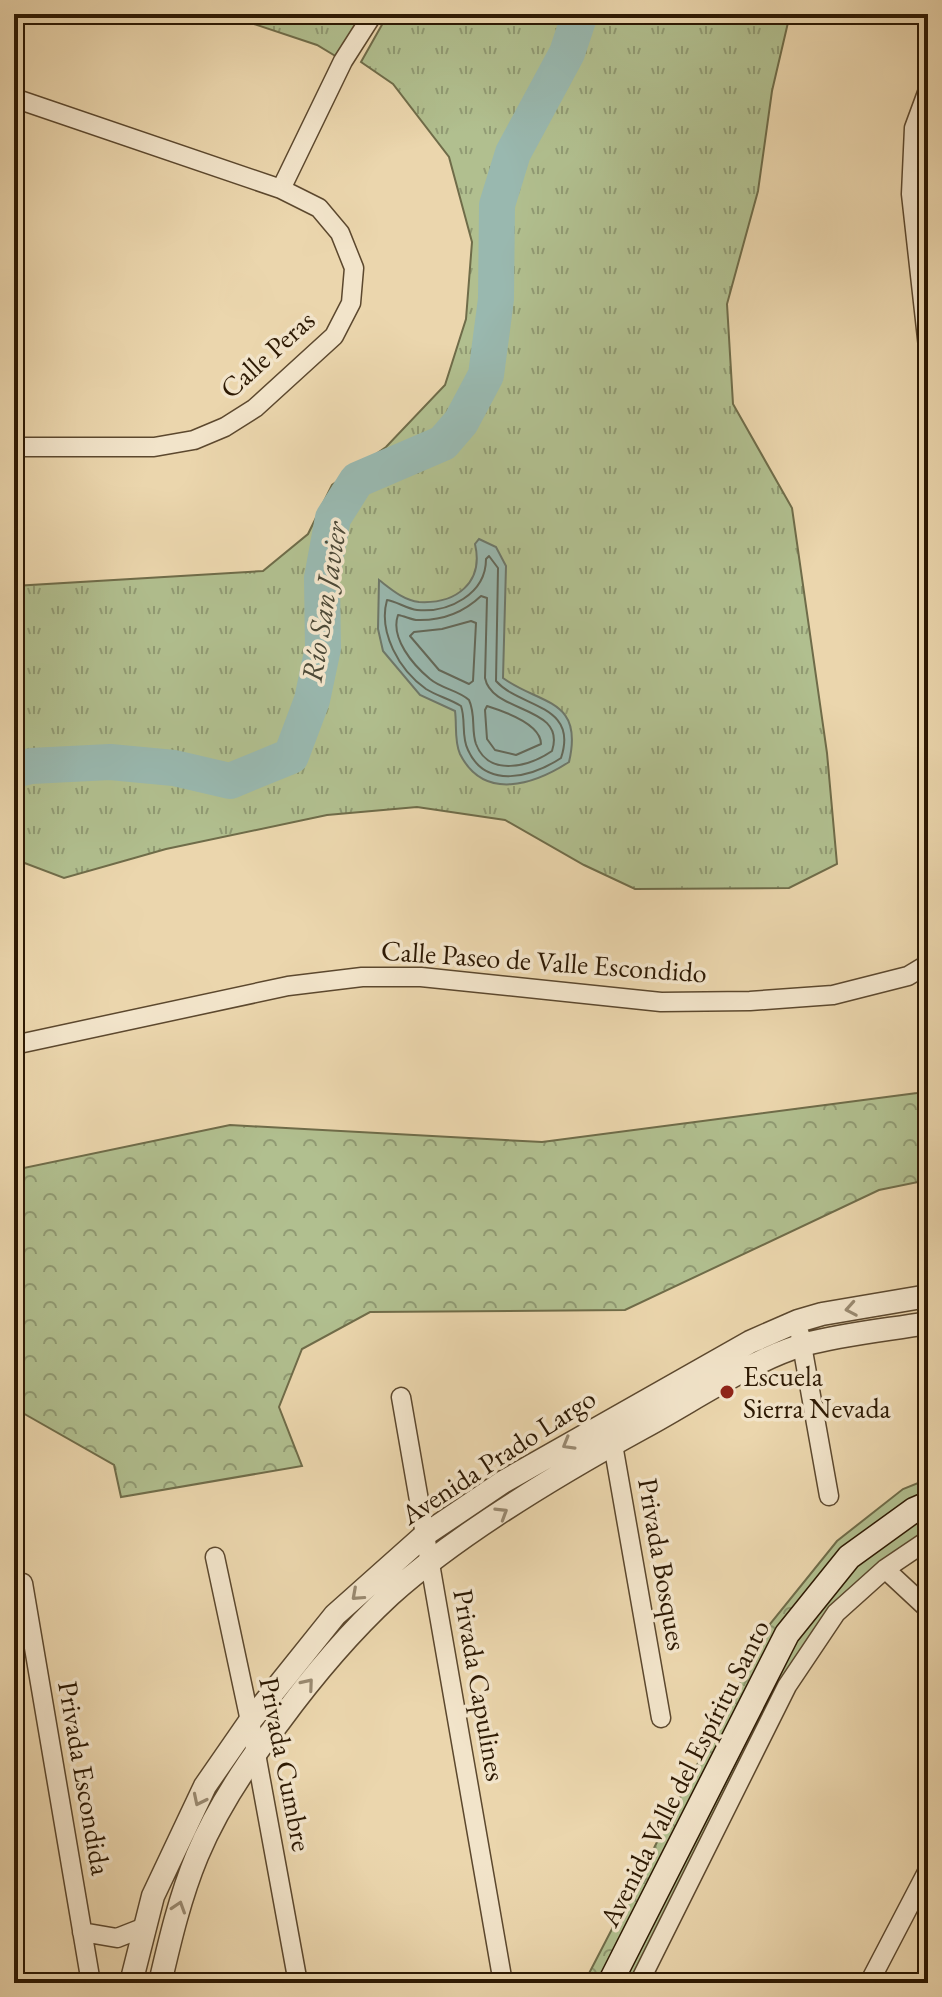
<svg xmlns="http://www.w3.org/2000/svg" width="942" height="1997" font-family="'EB Garamond',serif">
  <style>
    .grass { fill: url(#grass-tufts); stroke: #6f6c49; stroke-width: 2 }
    .forest { fill: url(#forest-crowns); stroke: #6f6c49; stroke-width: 2 }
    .park { fill: #b1bf8f; stroke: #6f6c49; stroke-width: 2 }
    .water { fill: #99b8af; stroke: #6e786a; stroke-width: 2 }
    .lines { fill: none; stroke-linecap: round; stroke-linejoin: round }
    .shore { stroke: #636859; stroke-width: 2 }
    .river { stroke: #99b8af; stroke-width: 36 }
    .minor-casing { stroke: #5c482e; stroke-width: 21 }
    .tertiary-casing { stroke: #5c482e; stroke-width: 25 }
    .secondary-casing { stroke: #2d1903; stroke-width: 27 }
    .minor { stroke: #f2e4ca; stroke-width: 18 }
    .tertiary { stroke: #f2e4ca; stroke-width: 22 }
    .secondary { stroke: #f2e4ca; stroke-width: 24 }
    .oneway { stroke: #998970 }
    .poi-dot { fill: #8f2418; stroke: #f2e4ca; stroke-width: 3 }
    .labels { text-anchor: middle; stroke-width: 7; stroke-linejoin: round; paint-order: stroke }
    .street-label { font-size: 28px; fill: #2d1903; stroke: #f2e4ca }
    .poi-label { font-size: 28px; fill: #2d1903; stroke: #f2e4ca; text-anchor: start }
    .water-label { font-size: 30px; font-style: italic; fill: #4d4937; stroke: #f2e4ca }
  </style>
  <defs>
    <pattern id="grass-tufts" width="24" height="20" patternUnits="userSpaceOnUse" patternTransform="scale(2)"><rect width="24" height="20" fill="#b1bf8f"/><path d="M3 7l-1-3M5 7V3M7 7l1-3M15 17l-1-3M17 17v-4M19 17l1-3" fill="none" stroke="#909a73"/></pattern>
    <pattern id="forest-crowns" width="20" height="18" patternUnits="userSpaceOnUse" patternTransform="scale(2)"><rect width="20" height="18" fill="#b1bf8f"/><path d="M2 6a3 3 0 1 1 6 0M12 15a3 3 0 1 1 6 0" fill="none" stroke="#909a73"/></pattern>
  </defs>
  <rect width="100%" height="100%" fill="#ebd6ad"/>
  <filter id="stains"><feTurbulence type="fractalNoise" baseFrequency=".0025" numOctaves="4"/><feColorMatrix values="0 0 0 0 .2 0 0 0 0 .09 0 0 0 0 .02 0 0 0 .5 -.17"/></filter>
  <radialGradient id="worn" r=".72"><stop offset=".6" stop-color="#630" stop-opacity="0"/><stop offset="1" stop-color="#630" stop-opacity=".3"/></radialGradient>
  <path class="grass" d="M224,14H371L342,60L317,45Z
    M388,14H790L772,91L758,191L727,304L733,404L792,508L827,753L837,864L789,888L635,889L584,865L505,820L417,807L327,815L166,849L64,878L14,859V586L263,571L308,534L332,485L386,447L445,385L466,319L472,242L449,157L393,84L361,62Z"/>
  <path class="forest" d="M928,1089V1180L879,1190L625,1310L370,1312L302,1349L279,1407L302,1466L121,1497L114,1465L14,1408V1170L230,1125L542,1142L917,1093Z
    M928,1479V1504L849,1557L610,1983H584L770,1624L837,1541L903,1489Z"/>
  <path class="park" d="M928,1504V1540L836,1613L639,1983H610L787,1634L849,1557Z"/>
  <path class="water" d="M479,539L496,547L506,566L503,678C540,705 584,698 569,762C535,784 484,802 460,754C454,741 457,725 455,711L420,695L383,651L378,629L379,580C391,589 403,600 419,602C456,604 484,583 475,544Z"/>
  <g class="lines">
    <path class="shore" d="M489,556L498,568L496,681C520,708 579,704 561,758C532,777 486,790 468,750C461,737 466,720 461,706C450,699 437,696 426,689C399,670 378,632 387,600C396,601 407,609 417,610C449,613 486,594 486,559Z
      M481,596L487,598L485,678C492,714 567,705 552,751C530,766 489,778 476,744C471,730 476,715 469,700C458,690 442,689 430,679C413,665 390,638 398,615C404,616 410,619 416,620C442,621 463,613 481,596Z
      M471,621L476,623L473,681L469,684L439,670L410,636L414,632L442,629Z
      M487,706C503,711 541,724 541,744L516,755L495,750L487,739L485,710Z"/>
    <path class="river" d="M14,770L31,766L110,762L174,768L230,781L291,756L312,700L323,648L322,578L333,518L357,480L443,443L461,422L486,375L496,299L497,205L513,153L567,53L580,14"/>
    <defs>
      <path id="minor" d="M928,90L914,128L911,194L928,347
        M14,98L281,189L319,208L340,233L354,268L351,303L334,336L255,408L225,427L194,440L154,447H14
        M281,189L343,61L373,14
        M14,1045L288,986L362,977H421L661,1002L750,1001L833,995L908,976L928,964
        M800,1334L829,1496
        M401,1397L503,1983
        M611,1433L661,1718
        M215,1557L250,1721L298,1983
        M885,1569L928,1609
        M23,1583L91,1983
        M82,1932L117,1938L145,1927
        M639,1983L787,1686L836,1613L885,1569L928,1540
        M869,1983L928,1870"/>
      <path id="tertiary" d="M131,1983L153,1896L205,1786L250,1721L335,1615L426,1534L503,1482L750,1342L798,1321L822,1314L928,1296
        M160,1983C170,1940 180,1897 197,1856C217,1808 247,1763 279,1722C312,1677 349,1633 390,1595C459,1533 560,1473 642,1428C689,1403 753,1359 803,1345C843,1334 887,1330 928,1323"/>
      <path id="secondary" d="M610,1983L787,1634L849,1557L914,1510L928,1504"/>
    </defs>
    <use href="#minor" class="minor-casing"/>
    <use href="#tertiary" class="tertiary-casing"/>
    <use href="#secondary" class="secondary-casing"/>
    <use href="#minor" class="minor"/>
    <use href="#tertiary" class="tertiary"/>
    <use href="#secondary" class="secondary"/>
  </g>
  <defs><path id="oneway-chevron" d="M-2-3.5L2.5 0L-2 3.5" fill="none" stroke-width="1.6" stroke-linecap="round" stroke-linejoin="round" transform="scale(2)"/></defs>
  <g class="oneway">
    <use href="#oneway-chevron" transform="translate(851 1309) rotate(170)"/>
    <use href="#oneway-chevron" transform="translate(568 1444) rotate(150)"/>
    <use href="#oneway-chevron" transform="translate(502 1513) rotate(-32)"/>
    <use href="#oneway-chevron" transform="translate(357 1595) rotate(138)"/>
    <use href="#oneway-chevron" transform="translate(308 1684) rotate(-50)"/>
    <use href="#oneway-chevron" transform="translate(199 1800) rotate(116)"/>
    <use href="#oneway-chevron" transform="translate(179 1907) rotate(-72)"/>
  </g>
  <circle class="poi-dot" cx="727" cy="1392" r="8"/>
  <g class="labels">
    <g class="street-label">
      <text transform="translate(267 354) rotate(-42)" y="10">Calle Peras</text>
      <text transform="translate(544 961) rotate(4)" y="10">Calle Paseo de Valle Escondido</text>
      <text transform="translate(498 1456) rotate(-33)" y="10">Avenida Prado Largo</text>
      <text transform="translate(663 1564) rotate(80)" y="10">Privada Bosques</text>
      <text transform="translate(480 1685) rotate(80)" y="10">Privada Capulines</text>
      <text transform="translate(286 1764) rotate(79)" y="10">Privada Cumbre</text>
      <text transform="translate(684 1773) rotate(-63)" y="10">Avenida Valle del Espíritu Santo</text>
      <text transform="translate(85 1778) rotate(80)" y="10">Privada Escondida</text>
    </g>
    <g class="poi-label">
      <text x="743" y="1386">Escuela<tspan x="743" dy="32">Sierra Nevada</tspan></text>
    </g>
    <g class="water-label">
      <text transform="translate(324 602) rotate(-81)" y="10">Río San Javier</text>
    </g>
  </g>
  <rect width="942" height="1997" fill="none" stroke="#ebd6ad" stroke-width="48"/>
  <rect x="16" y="16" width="910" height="1965" fill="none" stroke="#2d1903" stroke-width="4"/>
  <rect x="24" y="24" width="894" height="1949" fill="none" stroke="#2d1903" stroke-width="2"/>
  <rect width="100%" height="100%" filter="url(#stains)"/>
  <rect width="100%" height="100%" fill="url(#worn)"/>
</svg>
